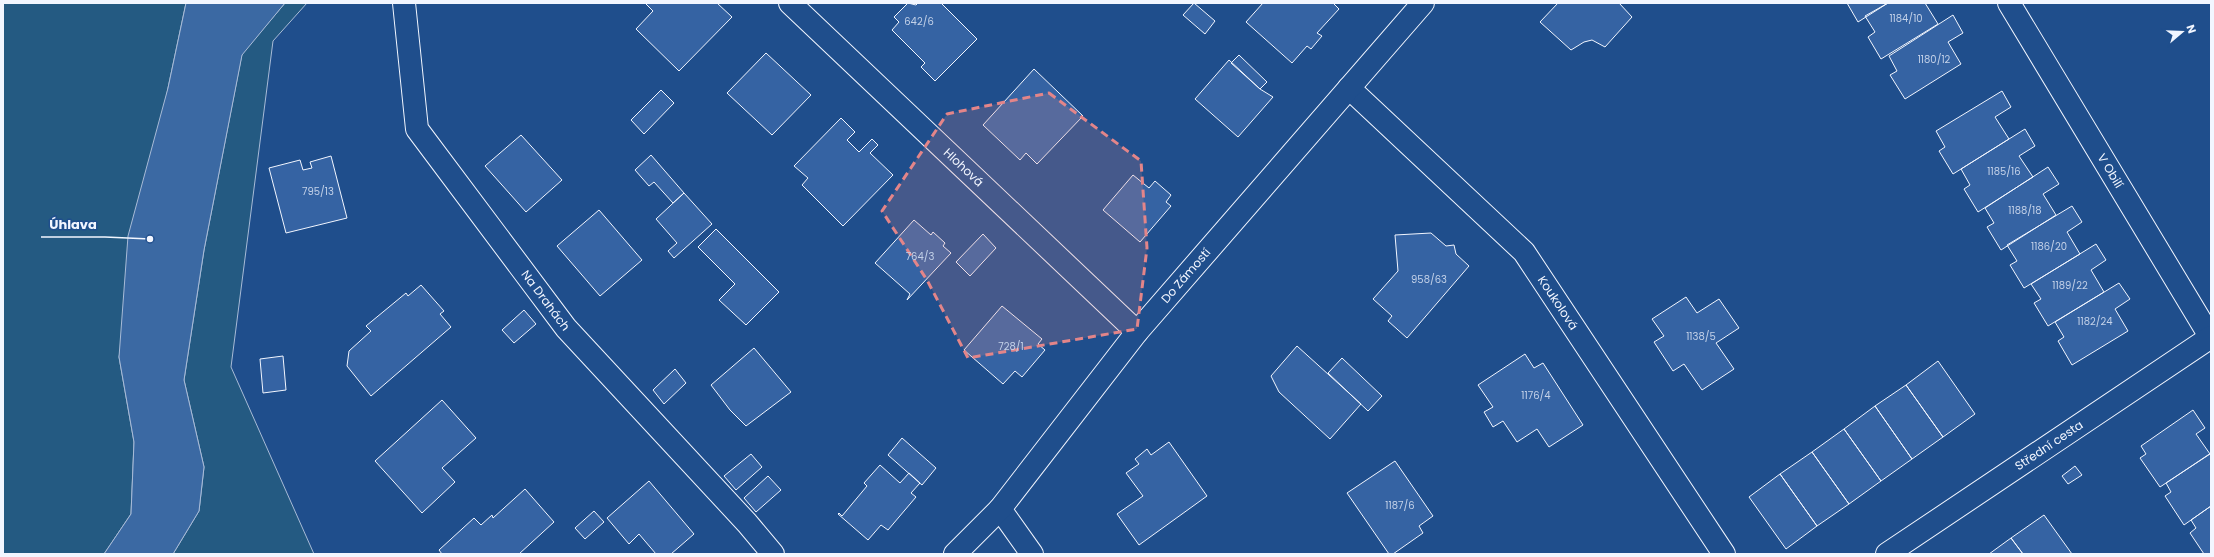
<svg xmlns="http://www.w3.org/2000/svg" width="2214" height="557" font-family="Poppins,sans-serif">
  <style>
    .green { fill: #245a82; stroke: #a8bbd7 }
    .water { fill: #3b69a3; stroke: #a8bbd7 }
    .building { fill: #3563a3; stroke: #f2f6ff }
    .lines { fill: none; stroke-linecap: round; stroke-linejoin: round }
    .minor-casing { stroke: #f2f6ff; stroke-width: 24 }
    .minor { stroke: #1f4e8c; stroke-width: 22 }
    .marked { fill: #e38589; fill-opacity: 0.2; stroke: #e38589; stroke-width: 3; stroke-dasharray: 8 5; stroke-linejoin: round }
    .labels { text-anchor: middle; stroke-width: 3; stroke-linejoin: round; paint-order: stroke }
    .number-label { font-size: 10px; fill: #c3d1e8 }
    .street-label { font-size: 12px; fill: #f2f6ff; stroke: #1f4e8c }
    .leader { fill: none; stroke: #f2f6ff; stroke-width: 1.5 }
    .callout-dot { fill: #f2f6ff; stroke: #1f4e8c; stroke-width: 1.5 }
    .callout-label { font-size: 13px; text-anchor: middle; font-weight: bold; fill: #f2f6ff; stroke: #1f4e8c; stroke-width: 3; stroke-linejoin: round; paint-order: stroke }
  </style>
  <rect width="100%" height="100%" fill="#1f4e8c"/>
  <path class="green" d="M3,3H186L168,88L119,357L134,442L131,514L104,554H3Z
    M285,3H307L273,41L231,367L314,554H173L199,511L204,467L184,380L204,250L242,54Z"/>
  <path class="water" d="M186,3H285L242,55L204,250L184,380L204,467L199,511L173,554H104L131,514L134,442L119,357L128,236L168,88Z"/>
  <path class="building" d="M647,3H717L732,17L679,71L636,29L653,11L646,4Z
    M908,3L916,5L918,3H941L977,39L935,81L921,67L925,63L892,30L899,22L894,17Z
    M1194,3L1215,21L1205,34L1183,15Z
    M1263,3H1333L1339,9L1317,33L1322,36L1311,49L1307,46L1292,63L1246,22Z
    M1558,3H1619L1632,17L1605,47L1592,40L1584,42L1571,50L1540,22Z
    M1847,3H1888L1858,22Z
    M1888,3H1925L1938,24L1881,59L1868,37L1875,32L1865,16Z
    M1953,15L1963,33L1948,42L1961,64L1905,99L1890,75L1897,71L1889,56Z
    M766,53L811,95L772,135L727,93Z
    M1239,55L1267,82L1260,89L1231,63Z
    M1229,60L1260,89L1273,97L1238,137L1195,99Z
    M1034,69L1083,116L1037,164L1026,153L1020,160L983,125Z
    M661,90L674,103L644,134L631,120Z
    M2002,91L2011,107L1995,117L2009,139L1953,174L1939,151L1945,147L1936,131Z
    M841,118L855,132L847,140L859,152L872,139L878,145L870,153L893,175L843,226L802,185L808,178L794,166Z
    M2025,129L2035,146L2019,156L2033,177L1978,212L1964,189L1970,185L1961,169Z
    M521,135L562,180L526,212L485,166Z
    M651,155L684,193L673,203L654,182L649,186L635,170Z
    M331,156L347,218L286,233L269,168L300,160L303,170L312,168L310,162Z
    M2048,167L2059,184L2043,194L2056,215L2001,250L1987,227L1994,223L1985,208Z
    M1133,175L1149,188L1155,181L1171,195L1166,202L1171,206L1140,242L1103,210Z
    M684,193L712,224L674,258L668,251L677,243L656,219Z
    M2072,206L2082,222L2067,232L2080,254L2024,288L2010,265L2017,261L2007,245Z
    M599,210L642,260L600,296L557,246Z
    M914,220L931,235L933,232L945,243L943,246L951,253L907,300L910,294L875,263Z
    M716,229L779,292L746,325L719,300L735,284L698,247Z
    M1431,233L1446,246L1454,245L1456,254L1469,266L1407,338L1388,321L1392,316L1373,299L1398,271L1395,235Z
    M983,234L996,248L970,276L956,262Z
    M2096,244L2106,260L2091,270L2104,292L2048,326L2034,303L2041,299L2031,284Z
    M2119,283L2130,299L2115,309L2128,331L2072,365L2058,341L2064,337L2055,322Z
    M421,285L444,311L440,314L451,327L371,396L347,366L349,351L371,331L366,326L406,293L408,296Z
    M1686,297L1697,313L1719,299L1739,328L1716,343L1734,369L1702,390L1684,364L1673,371L1654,342L1664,336L1652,319Z
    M1002,306L1042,339L1038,344L1045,350L1022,377L1015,371L1003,384L964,350Z
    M524,310L536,324L514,343L502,330Z
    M1297,346L1361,404L1330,439L1279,392L1271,376Z
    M754,348L791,392L746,426L730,410L711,385Z
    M1525,354L1534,368L1543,363L1583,425L1549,447L1537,429L1517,442L1503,421L1493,427L1484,412L1493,407L1478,385Z
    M283,356L286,390L263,393L260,359Z
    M1342,358L1382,396L1368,411L1328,373Z
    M1938,361L1975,414L1943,437L1906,385Z
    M675,369L686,383L664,404L653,390Z
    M1906,385L1943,437L1912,459L1875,406Z
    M442,400L476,438L442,468L455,482L422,513L375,461Z
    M1875,406L1912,459L1881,481L1844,429Z
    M2193,410L2205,428L2196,434L2210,454L2160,487L2140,458L2146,454L2141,446Z
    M1844,429L1881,481L1849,504L1812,452Z
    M902,438L936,468L922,485L888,455Z
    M1169,442L1207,496L1139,545L1117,514L1143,496L1126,473L1139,464L1135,459L1147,449L1151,455Z
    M1812,452L1849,504L1817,526L1780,474Z
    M2211,453V506L2184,525L2165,496L2171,492L2166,483Z
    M751,454L762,467L736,490L724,476Z
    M1395,461L1433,516L1419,526L1423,533L1393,554H1389L1347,493Z
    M880,465L900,483L909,473L920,483L911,493L916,497L888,530L881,525L868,540L838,514L839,513L842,516L867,486L864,483Z
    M2075,466L2082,475L2068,484L2062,476Z
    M1780,474L1817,526L1786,549L1749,497Z
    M768,476L781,490L756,512L744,498Z
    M649,481L694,534L671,554H656L639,534L629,544L607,518Z
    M525,489L554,522L519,554H442L439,550L474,518L481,525L492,515L493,518Z
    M2211,506V554H2204L2190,533L2196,528L2191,520Z
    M594,511L604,522L585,539L575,528Z
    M2044,515L2072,554H2023L2011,538Z
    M2011,538L2023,554H1989Z"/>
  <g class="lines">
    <defs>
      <g id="minor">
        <path id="s1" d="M404,3L417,129L566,328L747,523L773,554"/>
        <path id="s2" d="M790,3L1137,332"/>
        <path id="s3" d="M2009,3L2211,338"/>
        <path id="s4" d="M1349,88L1524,252L1724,554"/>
        <path d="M1000,509L1032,554"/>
        <path id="s5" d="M955,554L1000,509L1137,332L1423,3"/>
        <path id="s6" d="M1887,554L2211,337"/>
      </g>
    </defs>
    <use href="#minor" class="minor-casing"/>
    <use href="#minor" class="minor"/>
  </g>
  <path class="marked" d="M1049,93L1141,161L1147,248L1137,329L968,358L927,280L882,211L947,114Z"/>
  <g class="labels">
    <g class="number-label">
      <text x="1906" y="22">1184/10</text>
      <text x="919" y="25">642/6</text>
      <text x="1934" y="63">1180/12</text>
      <text x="2004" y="175">1185/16</text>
      <text x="318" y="195">795/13</text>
      <text x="2025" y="214">1188/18</text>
      <text x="2049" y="250">1186/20</text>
      <text x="920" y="260">764/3</text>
      <text x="1429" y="283">958/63</text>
      <text x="2070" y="289">1189/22</text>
      <text x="2095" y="325">1182/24</text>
      <text x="1701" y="340">1138/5</text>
      <text x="1011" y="350">728/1</text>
      <text x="1536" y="399">1176/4</text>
      <text x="1400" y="509">1187/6</text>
    </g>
    <g class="street-label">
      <text dy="4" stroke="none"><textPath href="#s2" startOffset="239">Hlohová</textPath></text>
      <text dy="4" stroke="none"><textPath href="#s3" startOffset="196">V Obilí</textPath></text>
      <text dy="4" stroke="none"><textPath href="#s5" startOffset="362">Do Zámostí</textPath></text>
      <text dy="4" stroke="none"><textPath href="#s1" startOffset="341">Na Drahách</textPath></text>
      <text dy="4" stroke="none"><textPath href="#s4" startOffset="301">Koukolová</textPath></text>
      <text dy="4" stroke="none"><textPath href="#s6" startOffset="195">Střední cesta</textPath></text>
    </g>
  </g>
  <path class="leader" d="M150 239L105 237H41"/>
  <circle class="callout-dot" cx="150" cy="239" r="4"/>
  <g class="callout-label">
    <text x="73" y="229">Úhlava</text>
  </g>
  <rect width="2214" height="557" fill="none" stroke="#f2f6ff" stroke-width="8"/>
  <g transform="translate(2182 32) rotate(71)" stroke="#1f4e8c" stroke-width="3" paint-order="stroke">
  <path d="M0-3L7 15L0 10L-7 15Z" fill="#f2f6ff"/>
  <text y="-6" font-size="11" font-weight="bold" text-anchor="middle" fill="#f2f6ff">N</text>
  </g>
</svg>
